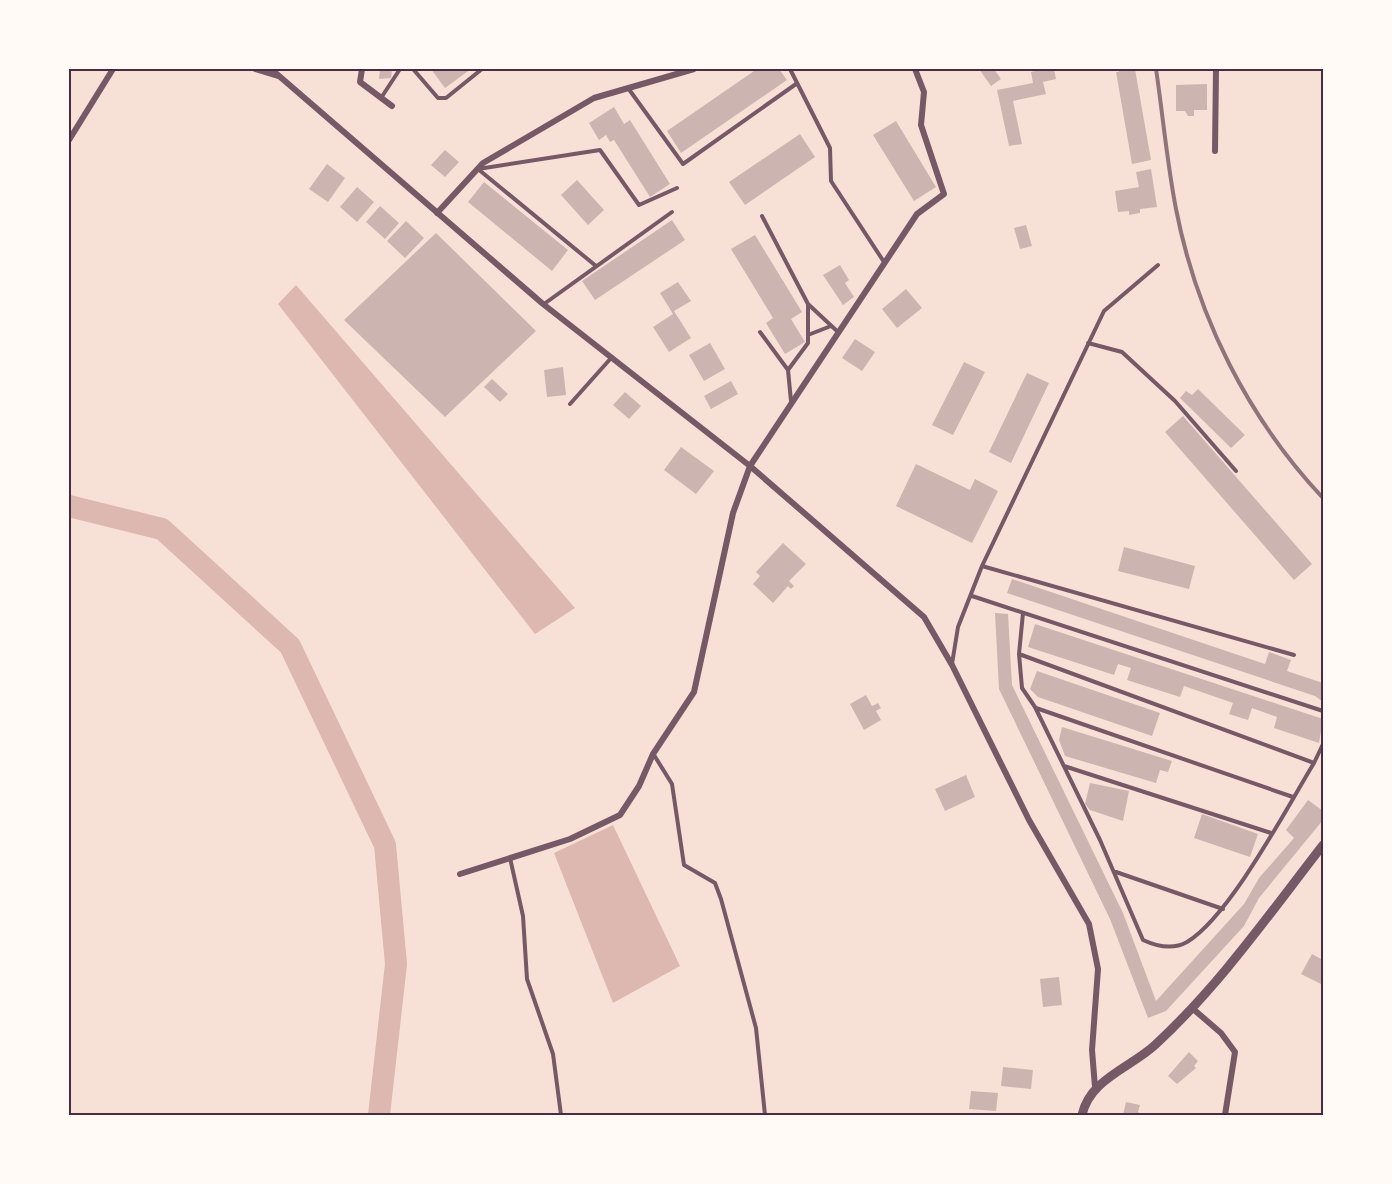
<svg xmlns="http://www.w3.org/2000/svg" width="1392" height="1184" font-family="'Open Sans',sans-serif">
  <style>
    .water { fill: #dcb8b0 }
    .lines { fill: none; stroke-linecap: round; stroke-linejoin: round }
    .river { stroke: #dcb8b0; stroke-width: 22 }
    .building { fill: #ccb4b1 }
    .service { stroke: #755966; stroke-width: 4 }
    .minor { stroke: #755966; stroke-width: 6 }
    .tertiary { stroke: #755966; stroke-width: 9 }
    .rail { stroke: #8f747c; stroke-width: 4 }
    .neatline { fill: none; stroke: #4a2c40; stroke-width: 2 }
  </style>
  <rect width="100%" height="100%" fill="#f7e1d7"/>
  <path class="water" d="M296,285L575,608L535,634L278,304Z
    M613,825L680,966L613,1003L554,853Z"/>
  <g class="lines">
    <path class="river" d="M69,506L162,529L290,646L385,845L396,964L379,1115"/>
  </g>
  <path class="building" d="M380,69H392L391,78L379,79Z
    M431,69H471L445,88Z
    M757,69H779L787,80L681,153L667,131Z
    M979,69H994L1001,79L991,86Z
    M1044,69H1054L1056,79L1043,82L1046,94L1013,101L1022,144L1009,146L997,90L1033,83L1031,72Z
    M1119,69H1135L1151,160L1132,164L1116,72H1119Z
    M1207,84V110H1194V116H1188L1185,111H1176V85Z
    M614,107L624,124L630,120L670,184L650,197L614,140L610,142L606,135L599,140L589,123Z
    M896,121L936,187L914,201L873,135Z
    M800,134L815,157L745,205L729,182Z
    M445,150L459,162L445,177L431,165Z
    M327,164L345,178L328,202L309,189Z
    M1151,169L1157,207L1140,209V213L1129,215V211L1118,212L1115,191L1139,187L1136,172Z
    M577,180L604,210L588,225L561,195Z
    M484,182L568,250L552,271L468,202Z
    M357,187L374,202L357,222L340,207Z
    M380,206L399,223L385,239L366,222Z
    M672,220L685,240L595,300L582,281Z
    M406,221L424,238L405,258L387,241Z
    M1026,225L1032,246L1020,249L1014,228Z
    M436,233L536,331L445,417L344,320Z
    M755,235L802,312L791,319L805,342L785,354L766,323L773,318L731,249Z
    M840,265L849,280L845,283L854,297L843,305L823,275Z
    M678,282L691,301L674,311L691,338L669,352L653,327L673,314L660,293Z
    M906,289L922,308L897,328L882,309Z
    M855,339L875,352L862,371L842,358Z
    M710,343L725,369L704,381L689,355Z
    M964,362L985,372L953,435L932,425Z
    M563,367L566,395L547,397L544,370Z
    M1027,373L1049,383L1011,463L989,452Z
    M492,379L508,394L500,402L484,387Z
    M731,381L738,394L711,409L704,396Z
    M1198,389L1245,435L1231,448L1180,398L1186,391L1192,395Z
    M625,392L641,406L629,419L613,405Z
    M1183,416L1312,564L1294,580L1165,432Z
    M681,447L714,471L696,494L664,470Z
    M916,464L970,490L975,479L998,491L972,543L896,506Z
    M783,543L806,564L789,581L794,586L791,589L788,586L773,603L753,584L760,576L756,572Z
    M1124,547L1195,566L1189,589L1118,571Z
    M1012,579L1265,664L1269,652L1291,660L1287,671L1323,683V698L1322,701L1315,696L1007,593Z
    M995,613L1008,614L1012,685L1123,913L1156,1001L1244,904L1259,878L1294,838L1286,830L1308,800L1323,811V820L1259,898L1244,926L1166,1011L1148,1018L1110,919L999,689Z
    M1035,624L1323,719L1319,743L1274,728L1277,717L1252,708L1248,720L1229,714L1233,703L1184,686L1180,697L1127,680L1131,668L1118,664L1114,675L1028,647Z
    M1037,671L1160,713L1152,736L1038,697L1030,689Z
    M866,695L872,706L878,703L881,708L876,711L881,720L864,730L850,704Z
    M1062,727L1172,761L1168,772L1160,770L1156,783L1065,756L1059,740Z
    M966,775L975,797L945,811L935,789Z
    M1090,783L1129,791L1123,821L1090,810L1085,804Z
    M1202,814L1258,834L1250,857L1194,838Z
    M1312,954L1323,960L1321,984L1301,974Z
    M1059,977L1062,1005L1043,1007L1040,979Z
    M1189,1052L1198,1061L1194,1066L1196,1068L1177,1084L1168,1076Z
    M1003,1067L1033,1070L1031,1089L1001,1086Z
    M971,1091L998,1093L996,1111L969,1109Z
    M1126,1102L1140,1105L1138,1112L1142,1115H1123Z"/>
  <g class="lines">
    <path class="service" d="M413,69L438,98H446L482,69
      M790,69L830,148L831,181L884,262
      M628,88L683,164L796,84
      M381,98L400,69
      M762,216L808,304L838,332
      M596,266L478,169L600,150L639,205L677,188
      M544,304L672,212
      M760,332L788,370
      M808,335L831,326
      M1088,343L1122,352L1175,401L1236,471
      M791,401L788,370L808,343V304
      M570,404L612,357
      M982,566L1294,655
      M972,596L1323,711
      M1023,613L1019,654L1022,688L1035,707L1100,840L1143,940C1156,946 1173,950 1187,942C1230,916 1286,809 1314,763L1323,744
      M1019,654L1314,763
      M952,664L958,627L982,566L1104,311L1158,265
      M1036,708L1293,797
      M654,755L672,784L684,865L715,883L721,899L756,1028L765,1115
      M1064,766L1271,833
      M510,858L523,916L527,979L553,1054L561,1115
      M1116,872L1223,909"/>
    <path class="minor" d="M255,69L278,76
      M271,69L543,304L750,466L924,617L952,665L1029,820L1089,924L1098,969L1092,1050L1095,1087
      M362,69L360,82L392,106
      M69,140L113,69
      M1215,151L1216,69
      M437,213L483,163L594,98L694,69
      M460,874L570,839L620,815L639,786L653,754L694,692L733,513L750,466L917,214L944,194L921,125L924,92L915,69
      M1192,1008L1221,1033L1235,1052L1225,1115"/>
    <path class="tertiary" d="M1082,1115C1090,1079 1130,1068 1155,1045C1220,985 1270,913 1323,845"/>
    <path class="rail" d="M1156,69C1163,116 1167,163 1176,209C1197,317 1248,418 1323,498"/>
  </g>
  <rect width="1392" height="1184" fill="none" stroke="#fffaf5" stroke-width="141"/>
  <rect x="70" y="70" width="1252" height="1044" class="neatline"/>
</svg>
